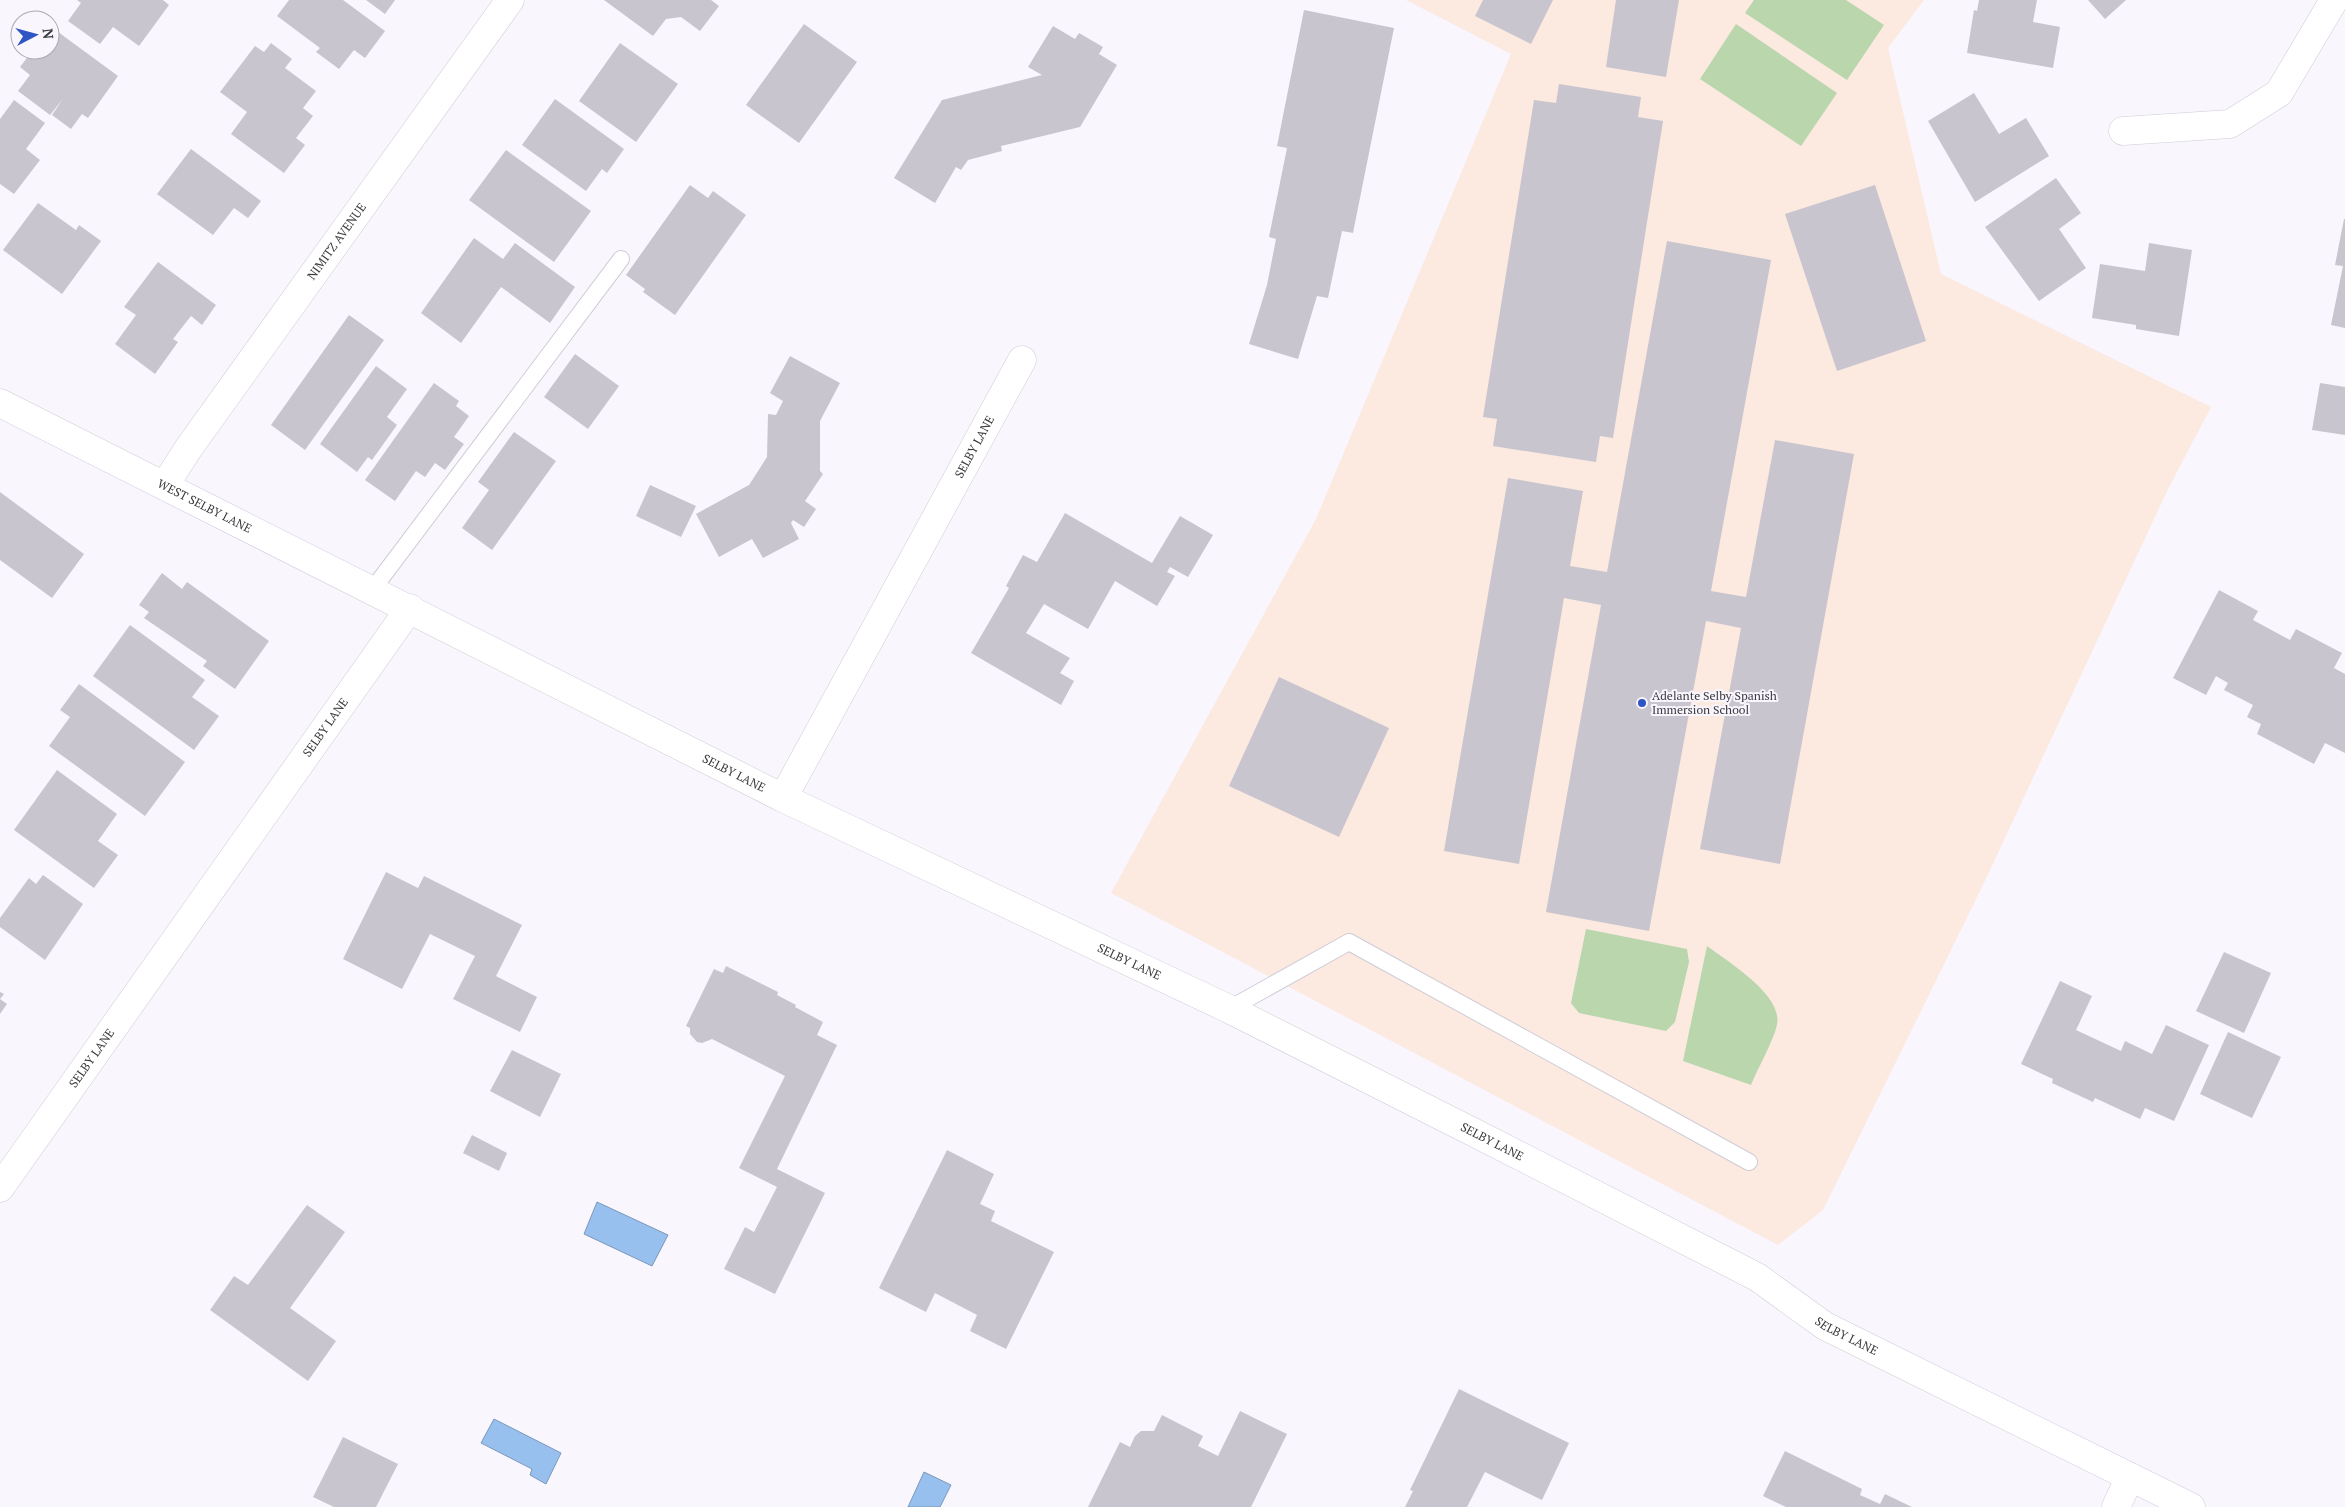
<svg xmlns="http://www.w3.org/2000/svg" width="2345" height="1507" font-family="'PT Serif',serif">
  <style>
    .education { fill: #fce9e0 }
    .green { fill: #b9d6ac }
    .water { fill: #97c0ef; stroke: #7b98ba }
    .building { fill: #c8c5cf }
    .lines { fill: none; stroke-linecap: round; stroke-linejoin: round }
    .service-casing { stroke: #cfccd6; stroke-width: 18 }
    .minor-casing { stroke: #cfccd6; stroke-width: 29 }
    .service { stroke: #fff; stroke-width: 16 }
    .minor { stroke: #fff; stroke-width: 28 }
    .poi-dot { fill: #2f55c5; stroke: #f9f6fe; stroke-width: 2 }
    .labels { text-anchor: middle; stroke-width: 4; stroke-linejoin: round; paint-order: stroke }
    .street-label { font-size: 12px; fill: #3a393d; stroke: #f9f6fe }
    .poi-label { font-size: 12px; fill: #3a393d; stroke: #f9f6fe; text-anchor: start }
  </style>
  <rect width="100%" height="100%" fill="#f9f6fe"/>
  <path class="education" d="M1406,0H1924L1888,48L1941,274L2211,407L2168,489L1982,887L1823,1210L1778,1245L1111,893L1316,519L1511,54Z"/>
  <path class="green" d="M1754,0H1846L1884,25L1847,80L1745,13Z
    M1736,24L1837,93L1801,146L1700,79Z
    M1586,929L1687,949L1689,962L1675,1022L1666,1031L1579,1013L1571,1003Z
    M1707,946C1727,961 1783,995 1777,1024C1775,1038 1757,1070 1751,1085L1683,1061Z"/>
  <path class="water" d="M597,1202L668,1235L652,1266L584,1234Z
    M494,1419L561,1453L546,1484L530,1475L532,1469L481,1443Z
    M924,1472L951,1485L940,1507H908Z"/>
  <path class="building" d="M77,0H163L169,5L139,46L113,27L100,44L68,21L81,3Z
    M289,0H343L385,31L365,58L354,50L339,69L316,52L320,48L277,16Z
    M366,0H395L385,14Z
    M604,0H711L719,6L700,31L681,17L666,19L653,36Z
    M1483,0H1553L1531,44L1475,16Z
    M1616,0H1679L1666,77L1606,67Z
    M1979,0H2037L2033,22L2060,27L2053,68L1967,53L1974,10L1977,11Z
    M2088,0H2126L2105,19Z
    M1304,10L1394,28L1353,233L1342,231L1328,298L1317,296L1298,359L1249,344L1267,285L1276,239L1269,237L1287,148L1277,146Z
    M804,24L857,62L799,143L746,105Z
    M50,26L118,76L88,118L82,114L71,129L52,115L63,99L50,115L18,91L30,75L20,67L33,50H50Z
    M1053,26L1075,39L1079,33L1103,47L1099,54L1117,65L1080,127L1001,146L1002,151L968,160L961,170L956,167L935,203L894,178L942,100L1042,75L1028,67Z
    M271,43L292,59L285,68L316,91L303,108L313,116L296,138L305,145L284,173L231,134L247,112L220,92L255,46L264,52Z
    M620,43L678,84L636,142L579,101Z
    M1559,84L1641,97L1638,117L1663,121L1613,438L1600,436L1596,462L1493,446L1497,419L1483,417L1534,100L1556,103Z
    M1974,93L1999,134L2026,118L2049,156L1975,202L1928,121Z
    M555,99L624,149L607,173L602,169L586,191L522,145Z
    M14,100L45,123L26,149L40,160L14,194L0,184V119Z
    M191,149L261,201L248,218L234,208L213,235L157,194Z
    M506,150L591,211L554,262L469,200Z
    M2056,178L2081,213L2059,229L2086,268L2039,301L1985,227Z
    M690,185L708,198L713,191L746,215L675,315L643,292L645,289L626,275Z
    M1875,185L1926,341L1837,371L1785,214Z
    M38,203L76,230L79,225L101,241L62,294L3,250Z
    M2344,219H2345V328L2331,325L2343,266L2335,265Z
    M474,238L503,259L515,243L575,287L550,323L501,287L461,343L421,313Z
    M1667,241L1771,260L1711,591L1746,597L1775,440L1854,454L1780,864L1700,849L1741,628L1706,621L1649,931L1546,912L1601,605L1564,598L1519,864L1444,851L1508,478L1583,491L1570,566L1607,572Z
    M2149,243L2192,250L2179,336L2136,329V325L2092,318L2100,264L2145,271Z
    M158,262L216,305L202,325L191,316L173,339L178,342L155,374L115,344L136,315L124,307Z
    M349,315L384,340L305,450L271,425Z
    M575,354L619,386L588,429L544,397Z
    M790,356L840,383L820,421V471L823,474L805,501L816,509L804,527L793,520L791,523L799,539L763,558L752,539L719,557L696,514L749,485L767,457L768,414L776,415L783,401L770,393Z
    M376,366L407,389L387,417L397,425L372,460L368,457L357,472L320,444Z
    M434,383L459,401L456,406L469,416L454,437L464,444L445,470L435,463L425,477L416,471L395,501L365,480Z
    M2320,383L2345,387V435L2312,430Z
    M514,432L556,461L492,550L462,528L489,490L478,482Z
    M650,485L696,506L681,537L636,516Z
    M0,492L84,554L52,598L0,560Z
    M1065,513L1152,563L1180,516L1213,535L1188,577L1170,567L1167,572L1175,576L1157,606L1115,581L1088,629L1044,604L1026,633L1070,658L1060,673L1074,681L1061,705L971,653L1009,588L1006,586L1023,555L1037,562Z
    M162,573L182,589L187,582L269,641L235,689L203,666L207,661L144,618L149,612L139,605Z
    M2219,590L2258,611L2253,620L2290,640L2296,629L2342,653L2334,668L2345,674V753L2325,743L2314,764L2257,734L2261,724L2247,717L2253,705L2224,690L2228,683L2216,676L2206,695L2173,678Z
    M130,625L205,680L192,697L219,716L194,750L93,676Z
    M1279,677L1389,728L1339,837L1229,786Z
    M79,684L185,762L145,816L49,746L70,717L60,710Z
    M57,770L117,814L98,841L118,855L94,888L14,830Z
    M386,872L418,888L424,876L522,925L496,976L537,997L520,1032L453,999L475,956L430,934L402,989L343,959Z
    M43,875L83,904L45,960L0,927V918L29,878L36,884Z
    M2224,952L2271,973L2244,1033L2196,1011Z
    M726,966L778,992L777,995L796,1005L795,1007L823,1022L817,1035L837,1045L777,1169L825,1193L775,1294L724,1269L745,1227L754,1232L777,1187L739,1168L785,1076L712,1039L702,1043L697,1042L690,1034V1028L686,1026L714,969L723,973Z
    M2060,981L2092,996L2076,1030L2121,1051L2125,1041L2152,1054L2166,1025L2209,1045L2174,1121L2145,1108L2140,1119L2095,1098L2093,1102L2052,1083L2053,1079L2021,1064Z
    M0,992L4,994L0,999L7,1004L0,1014Z
    M2228,1032L2281,1057L2252,1118L2200,1094Z
    M512,1050L561,1074L540,1117L490,1091Z
    M472,1135L507,1153L499,1171L463,1153Z
    M947,1150L994,1174L980,1204L995,1211L991,1221L1054,1252L1006,1349L970,1331L977,1315L935,1293L926,1312L879,1288Z
    M307,1205L345,1232L290,1308L336,1341L308,1381L210,1310L234,1276L248,1285Z
    M1459,1389L1569,1443L1542,1500L1485,1472L1467,1507H1405L1413,1491L1410,1490Z
    M1240,1411L1287,1434L1251,1507H1088L1120,1442L1130,1447L1135,1436L1141,1431H1154L1162,1415L1203,1436L1198,1446L1218,1456Z
    M343,1437L398,1464L376,1507H334L313,1497Z
    M1785,1451L1862,1489L1860,1495L1880,1504L1885,1494L1912,1507H1786L1763,1496Z"/>
  <g class="lines">
    <defs>
      <path id="service" d="M373,589L621,259
        M1229,1009L1349,942L1749,1162"/>
      <g id="minor">
        <path d="M2123,131L2230,124L2279,93L2334,0"/>
        <path id="s1" d="M0,403L783,798L1229,1009L1471,1131L1757,1277L1825,1326L2191,1507"/>
        <path id="s2" d="M165,485L188,449L510,0"/>
        <path id="s3" d="M783,798L1022,360"/>
        <path id="s4" d="M0,1188L410,608"/>
        <path d="M2116,1507L2130,1477"/>
      </g>
    </defs>
    <use href="#service" class="service-casing"/>
    <use href="#minor" class="minor-casing"/>
    <use href="#service" class="service"/>
    <use href="#minor" class="minor"/>
  </g>
  <circle class="poi-dot" cx="1642" cy="703" r="5"/>
  <g class="labels">
    <g class="street-label">
      <text dy="4" stroke="none"><textPath href="#s2" startOffset="298">NIMITZ AVENUE</textPath></text>
      <text dy="4" stroke="none"><textPath href="#s3" startOffset="400">SELBY LANE</textPath></text>
      <text dy="4" stroke="none"><textPath href="#s1" startOffset="229">WEST SELBY LANE</textPath></text>
      <text dy="4" stroke="none"><textPath href="#s4" startOffset="564">SELBY LANE</textPath></text>
      <text dy="4" stroke="none"><textPath href="#s1" startOffset="822">SELBY LANE</textPath></text>
      <text dy="4" stroke="none"><textPath href="#s1" startOffset="1260">SELBY LANE</textPath></text>
      <text dy="4" stroke="none"><textPath href="#s4" startOffset="159">SELBY LANE</textPath></text>
      <text dy="4" stroke="none"><textPath href="#s1" startOffset="1665">SELBY LANE</textPath></text>
      <text dy="4" stroke="none"><textPath href="#s1" startOffset="2070">SELBY LANE</textPath></text>
    </g>
    <g class="poi-label">
      <text x="1652" y="700">Adelante Selby Spanish<tspan x="1652" dy="14">Immersion School</tspan></text>
    </g>
  </g>
  <g transform="translate(35 35) rotate(84)"><circle r="24" fill="#f9f6fe" stroke="#adaab1"/>
  <path d="M0-4L9 19L0 12L-9 19Z" fill="#2f55c5"/>
  <text y="-8" font-size="14" font-weight="bold" text-anchor="middle" fill="#3a393d">N</text>
  </g>
</svg>
